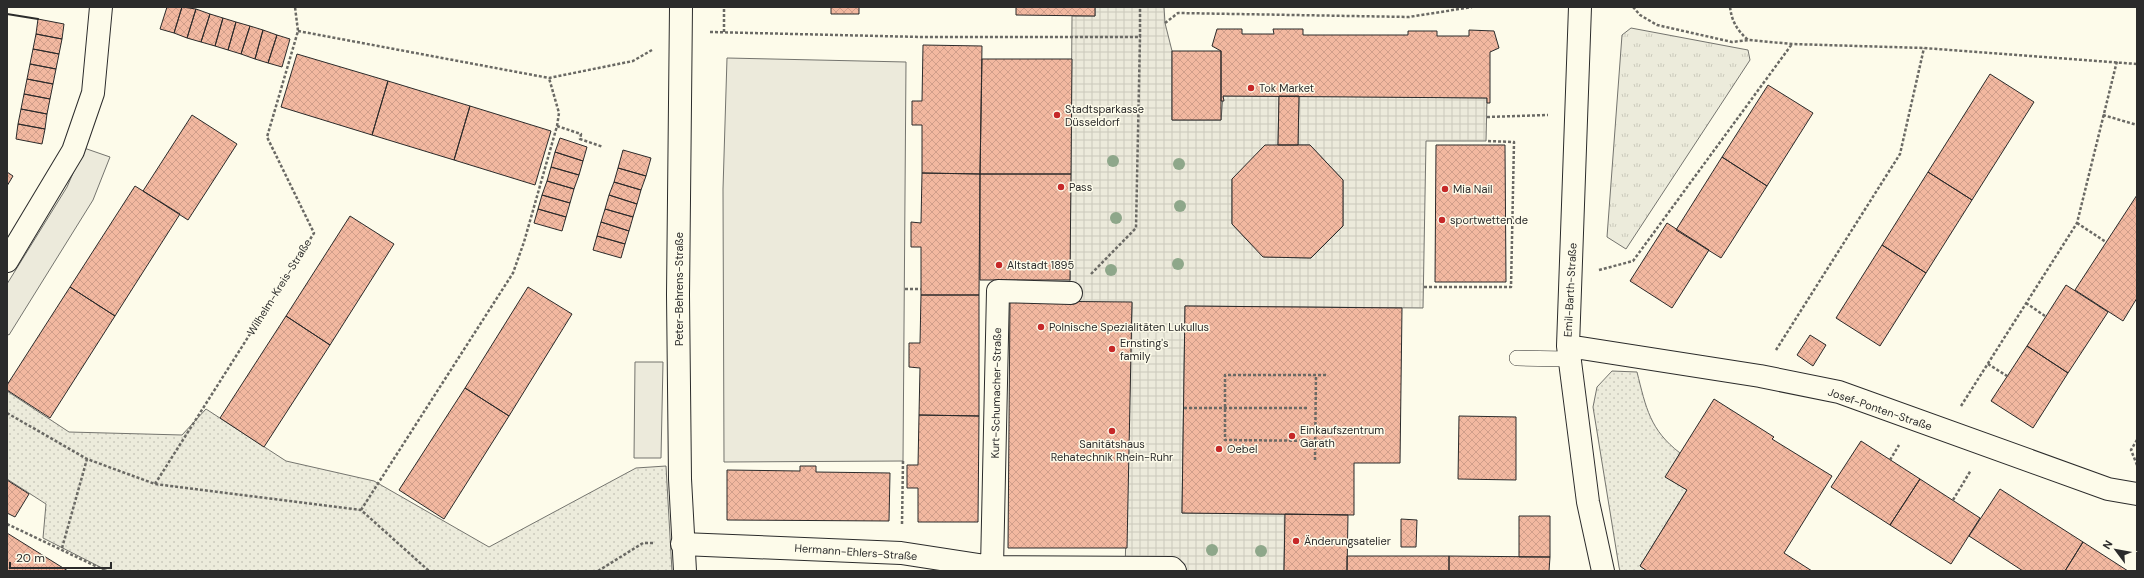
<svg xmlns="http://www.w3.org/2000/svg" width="2144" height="578" font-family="'DM Sans',sans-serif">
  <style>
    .grass { fill: url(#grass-dots); stroke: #74746e }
    .park { fill: url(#park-tufts); stroke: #74746e }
    .parking { fill: #eceadb; stroke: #74746e }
    .plaza { fill: url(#plaza-grid); stroke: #74746e }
    .building { fill: url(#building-cross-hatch); stroke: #2b2b2b }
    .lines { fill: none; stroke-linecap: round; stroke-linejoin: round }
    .service-casing { stroke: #2b2b2b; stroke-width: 16 }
    .pedestrian-casing { stroke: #2b2b2b; stroke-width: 24 }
    .minor-casing { stroke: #2b2b2b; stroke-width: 24 }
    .path { stroke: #6a6964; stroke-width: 2.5; stroke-dasharray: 3 2; stroke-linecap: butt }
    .service { stroke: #fdfbea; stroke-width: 15 }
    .pedestrian { stroke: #fdfbea; stroke-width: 22 }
    .minor { stroke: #fdfbea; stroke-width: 22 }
    .wall { stroke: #2b2b2b; stroke-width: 2 }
    .tree { fill: #8ea78a }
    .poi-dot { fill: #c62828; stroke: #fdfbea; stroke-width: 1.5 }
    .labels { text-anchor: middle; stroke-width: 3; stroke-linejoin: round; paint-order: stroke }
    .poi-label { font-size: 11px; fill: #2b2b2b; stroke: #fdfbea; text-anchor: start }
    .street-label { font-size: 11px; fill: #2b2b2b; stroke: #fdfbea }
  </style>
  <defs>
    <pattern id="grass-dots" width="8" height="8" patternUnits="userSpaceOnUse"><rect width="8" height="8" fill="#ecebdb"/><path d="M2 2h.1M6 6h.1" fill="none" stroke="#cbcabc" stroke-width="1.8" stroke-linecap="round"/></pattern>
    <pattern id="park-tufts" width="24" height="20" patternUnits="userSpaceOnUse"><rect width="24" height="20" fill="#ecebdb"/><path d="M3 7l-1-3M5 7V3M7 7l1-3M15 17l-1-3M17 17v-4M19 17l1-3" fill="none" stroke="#cbcabc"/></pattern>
    <pattern id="plaza-grid" width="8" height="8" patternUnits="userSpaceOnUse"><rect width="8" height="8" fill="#eceadb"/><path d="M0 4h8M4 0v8" fill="none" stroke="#cbc9bc"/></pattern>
    <pattern id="building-cross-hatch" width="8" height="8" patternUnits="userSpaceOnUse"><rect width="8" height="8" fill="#f2b8a0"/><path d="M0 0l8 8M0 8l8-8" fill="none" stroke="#d09e8a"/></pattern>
  </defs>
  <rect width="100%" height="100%" fill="#fdfbea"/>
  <path class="grass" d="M1612,371L1637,372C1646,408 1650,430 1680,453L1666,477L1687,490L1640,566L1647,571H1620L1619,567L1593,407L1597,387Z
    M7,391L69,432L182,435L206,409L286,461L374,481L489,547L636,468L666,466L672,571H108L43,538L46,504L7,479Z"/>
  <path class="park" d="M1631,28L1748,50L1750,60L1626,249L1607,237L1622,35Z"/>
  <path class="parking" d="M727,58L906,62L903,461L724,462L723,189Z
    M84,148L110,157L93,200L9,335L7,334V284L67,187Z
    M635,362H663L661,458H634Z"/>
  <path class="plaza" d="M1095,7H1164L1165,23L1172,51V120H1221L1223,96H1279L1278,145L1232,179V224L1264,257L1311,258L1343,226V180L1310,145H1298L1299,96L1487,98L1486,141H1426L1423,308L1185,306L1182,513L1285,514L1284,571H1125L1132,303L1072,302L1070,280L1072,16H1095Z"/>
  <path class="building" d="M167,7H182L174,33L160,29Z
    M182,7L196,9L187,38L174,33Z
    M831,7H859V14H831Z
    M1016,7H1095V16L1016,15Z
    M196,9L210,14L201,42L187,38Z
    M210,14L223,18L215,46L201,42Z
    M223,18L236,22L228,50L215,46Z
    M38,19L64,24L62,39L36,34Z
    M236,22L250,26L241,54L228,50Z
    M250,26L263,30L255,59L241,54Z
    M1217,29H1242V34H1274L1273,29H1303V35H1408V31H1437V36H1469V30L1494,31L1499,48L1490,52V103H1487V98L1223,96L1224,101H1221V51L1212,46Z
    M263,30L277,35L268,63L255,59Z
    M36,34L62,39L59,54L33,49Z
    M277,35L290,39L282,67L268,63Z
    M923,45L982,46L980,174L922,173V125H912V101H922Z
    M33,49L59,54L56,69L30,64Z
    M1172,51H1221V120H1172Z
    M297,54L388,81L372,135L281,107Z
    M982,59H1072L1071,174H980Z
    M30,64L56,69L53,84L27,79Z
    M1990,74L2034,102L1972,200L1928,172Z
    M27,79L53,84L50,99L24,94Z
    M388,81L470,106L454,160L372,135Z
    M1768,85L1813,113L1767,186L1722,157Z
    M24,94L50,99L47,114L21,109Z
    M1279,96H1299L1298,145H1278Z
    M470,106L551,131L535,185L454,160Z
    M21,109L47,114L45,129L18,124Z
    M192,115L237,144L188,220L143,191Z
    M18,124L45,129L42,144L16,139Z
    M560,138L587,147L583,161L555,152Z
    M1265,145H1310L1343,180V226L1311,258L1263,257L1232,224V179Z
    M1436,145H1505L1506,282H1435Z
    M623,150L651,158L646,176L618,168Z
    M555,152L583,161L579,175L551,167Z
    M1722,157L1767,186L1721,258L1676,230Z
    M551,167L579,175L574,189L547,181Z
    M618,168L646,176L641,190L614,182Z
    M7,172L13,176L7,186Z
    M1928,172L1972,200L1926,273L1882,245Z
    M922,173L980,174L979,295H921V247H911V222L921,223Z
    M980,174H1071L1070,280H980Z
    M547,181L574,189L570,203L542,195Z
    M614,182L641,190L637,204L609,195Z
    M135,186L180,214L115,316L70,287Z
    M542,195L570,203L566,217L538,209Z
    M609,195L637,204L633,217L605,209Z
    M2137,195V298L2123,321L2075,290Z
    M538,209L566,217L562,231L534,223Z
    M605,209L633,217L629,231L601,222Z
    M350,216L394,244L330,345L286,316Z
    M601,222L629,231L625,244L597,236Z
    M1667,223L1709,250L1672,308L1630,281Z
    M597,236L625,244L621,258L593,250Z
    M1882,245L1926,273L1880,346L1836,318Z
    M2066,285L2108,312L2068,373L2027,346Z
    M70,287L115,316L50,418L7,390V385Z
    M528,287L572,314L509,416L465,388Z
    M921,295H979V416L919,415L920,368L909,367V343H920Z
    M1010,301L1132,302L1127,548H1008Z
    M1185,306L1402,308L1400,463H1354V515L1182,513Z
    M286,316L330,345L264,447L220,418Z
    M1810,335L1826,345L1813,366L1797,355Z
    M2027,346L2068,373L2033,428L1991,401Z
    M465,388L509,416L444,519L399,490Z
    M1714,399L1774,437L1772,439L1832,476L1784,553L1812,571H1647L1640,566L1687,490L1665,477Z
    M919,415L979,416L978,522H918V488H907V465H918Z
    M1459,416L1516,417V480L1458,479Z
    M1861,441L1920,479L1890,525L1831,487Z
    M800,466H816V472L890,473L889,521L727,520V470L800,471Z
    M1920,479L1980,518L1951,564L1890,525Z
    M7,480L29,494L15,517L7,513Z
    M2000,489L2083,542L2065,571H2023L1969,536Z
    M1285,514L1348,515L1347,571H1284Z
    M1519,516H1550V557H1519Z
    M1401,519L1417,520L1416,547H1401Z
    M7,533L68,571H7Z
    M2083,542L2128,571H2065Z
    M1347,556H1449V571H1347Z
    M1449,556L1550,557L1549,571H1449Z"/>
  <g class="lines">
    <defs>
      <path id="service" d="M1517,358L1568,359"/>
      <path id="pedestrian" d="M682,544L901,553L992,567L1172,568L1175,571
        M992,567L998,291L1071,293"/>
      <path id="minor" d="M681,7L678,295L680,479L685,571
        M1580,7L1568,346L1588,502L1603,571
        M7,261L73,151L93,93L101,7
        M1568,346L1760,376L1839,392L2108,489L2137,494"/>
    </defs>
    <use href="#service" class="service-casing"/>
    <use href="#pedestrian" class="pedestrian-casing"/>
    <use href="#minor" class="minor-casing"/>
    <path class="path" d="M1633,7L1640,15L1657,25L1732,42L1749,40L1792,44L1924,48L2137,64
      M1730,7C1732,22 1737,30 1748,40
      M1165,23L1178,13L1409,17L1472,7
      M298,31L549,78L633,61L652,50
      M710,32L921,37H1140V7
      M724,32V7
      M2103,115L2137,125
      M1487,117L1548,115
      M557,126L581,134L580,139L603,147
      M2077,223L2106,242
      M1599,270L1633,261L1792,44
      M1091,274L1136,228L1140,37
      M1424,287H1511L1514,142L1486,141
      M905,289H921
      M2026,303L2045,316
      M1776,350L1900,154L1924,48
      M1988,364L2007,376
      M1326,375H1225V440L1328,441
      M1961,406L2077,223L2117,61
      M1184,408H1308
      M7,413L87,459L155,484L361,510L429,571
      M1315,460L1316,375
      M1890,460L1899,445
      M2137,465L2131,450L2137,440
      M155,484L314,233L267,137L298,31L295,7
      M1953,500L1971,470
      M361,510L513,273L524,242L557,126L559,113L549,78
      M7,524L106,571
      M902,524L903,461
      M62,548L87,459
      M598,571L643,543H654"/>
    <use href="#service" class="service"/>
    <use href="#pedestrian" class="pedestrian"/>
    <use href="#minor" class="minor"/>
    <path class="wall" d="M7,14L38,19"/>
  </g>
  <g class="tree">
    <circle cx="1113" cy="161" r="6"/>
    <circle cx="1179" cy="164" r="6"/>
    <circle cx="1180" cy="206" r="6"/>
    <circle cx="1116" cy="218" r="6"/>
    <circle cx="1178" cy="264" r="6"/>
    <circle cx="1111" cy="270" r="6"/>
    <circle cx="1212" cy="550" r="6"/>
    <circle cx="1261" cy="551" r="6"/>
  </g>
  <g class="poi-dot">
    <circle cx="1251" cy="88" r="4"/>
    <circle cx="1057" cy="115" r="4"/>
    <circle cx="1061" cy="187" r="4"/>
    <circle cx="1445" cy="189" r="4"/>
    <circle cx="1442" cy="220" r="4"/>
    <circle cx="999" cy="265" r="4"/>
    <circle cx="1041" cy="327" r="4"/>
    <circle cx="1112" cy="349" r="4"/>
    <circle cx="1112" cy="431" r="4"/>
    <circle cx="1292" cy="436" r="4"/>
    <circle cx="1219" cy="449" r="4"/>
    <circle cx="1296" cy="541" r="4"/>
  </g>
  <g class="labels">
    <g class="poi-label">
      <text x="1259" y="92">Tok Market</text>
      <text x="1065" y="113">Stadtsparkasse<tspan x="1065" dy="13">Düsseldorf</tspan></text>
      <text x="1069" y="191">Pass</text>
      <text x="1453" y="193">Mia Nail</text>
      <text x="1450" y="224">sportwetten.de</text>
      <text x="1007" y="269">Altstadt 1895</text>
      <text x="1049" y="331">Polnische Spezialitäten Lukullus</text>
      <text x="1120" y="347">Ernsting's<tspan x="1120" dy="13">family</tspan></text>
      <text x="1300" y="434">Einkaufszentrum<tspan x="1300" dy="13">Garath</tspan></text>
      <text x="1112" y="448" text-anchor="middle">Sanitätshaus<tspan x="1112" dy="13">Rehatechnik Rhein-Ruhr</tspan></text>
      <text x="1227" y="453">Oebel</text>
      <text x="1304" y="545">Änderungsatelier</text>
    </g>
    <g class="street-label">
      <text transform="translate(279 287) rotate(-58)" y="4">Wilhelm-Kreis-Straße</text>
      <text transform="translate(679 289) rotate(-90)" y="4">Peter-Behrens-Straße</text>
      <text transform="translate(1570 290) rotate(-87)" y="4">Emil-Barth-Straße</text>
      <text transform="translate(996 393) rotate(-89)" y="4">Kurt-Schumacher-Straße</text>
      <text transform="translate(1880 409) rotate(19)" y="4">Josef-Ponten-Straße</text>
      <text transform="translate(856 552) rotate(4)" y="4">Hermann-Ehlers-Straße</text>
    </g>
  </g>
  <rect width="2144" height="578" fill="none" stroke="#2b2b2b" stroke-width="16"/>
  <g transform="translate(2116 550) rotate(302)" stroke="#fdfbea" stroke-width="3" paint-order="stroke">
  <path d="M0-3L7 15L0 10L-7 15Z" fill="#2b2b2b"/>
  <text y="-6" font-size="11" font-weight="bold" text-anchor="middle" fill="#2b2b2b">N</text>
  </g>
  <path d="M10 562v6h101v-6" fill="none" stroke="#2b2b2b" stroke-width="2"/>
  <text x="16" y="562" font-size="12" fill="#2b2b2b" stroke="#fdfbea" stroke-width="3" paint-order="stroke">20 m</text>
</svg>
